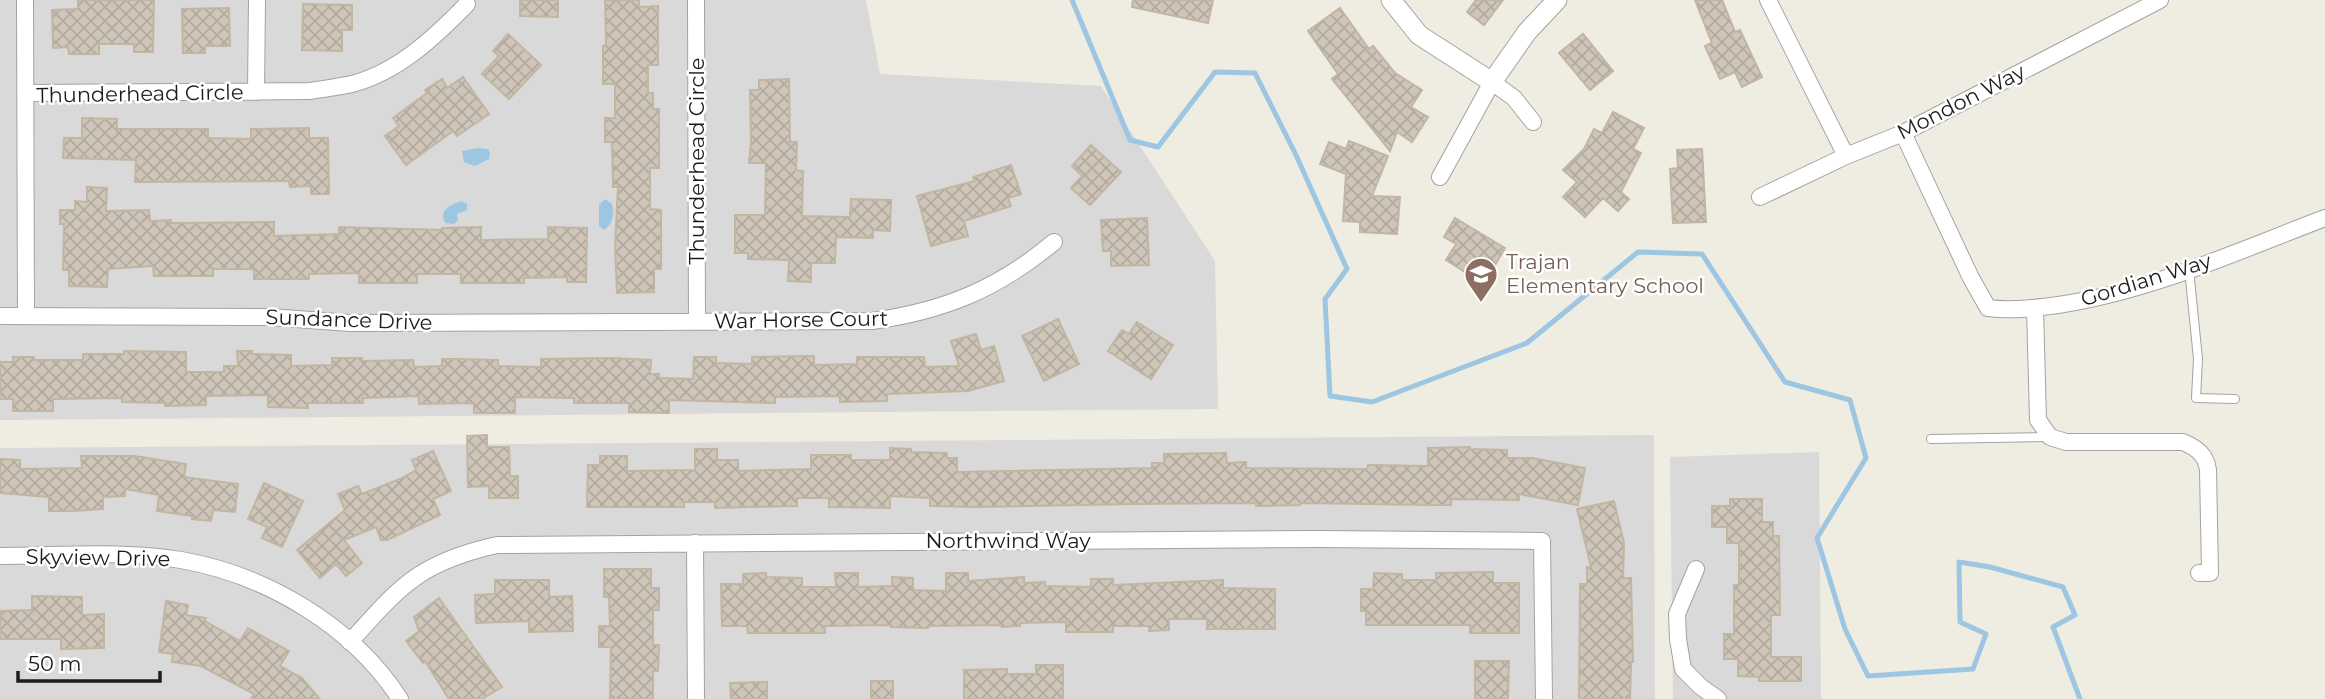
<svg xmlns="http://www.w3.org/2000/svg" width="2325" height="699" font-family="Montserrat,sans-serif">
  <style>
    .residential { fill: #dad9d9 }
    .water { fill: #9cc6e1 }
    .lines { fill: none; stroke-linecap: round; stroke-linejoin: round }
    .stream { stroke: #9cc6e1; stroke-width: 5 }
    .building { fill: url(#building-cross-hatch); stroke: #c2b5a2; stroke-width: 2 }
    .service-casing { stroke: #a3a3a3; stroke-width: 10 }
    .minor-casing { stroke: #a3a3a3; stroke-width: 18 }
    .tertiary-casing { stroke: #a3a3a3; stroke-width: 21 }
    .service { stroke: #fff; stroke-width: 8 }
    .minor { stroke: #fff; stroke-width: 16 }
    .tertiary { stroke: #fff; stroke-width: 19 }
    .labels { text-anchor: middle; stroke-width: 5; stroke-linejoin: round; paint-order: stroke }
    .street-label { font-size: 21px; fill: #1c1c1c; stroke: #fff }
    .education-label { font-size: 21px; fill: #785e54; stroke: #fff; text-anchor: start }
  </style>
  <defs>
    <pattern id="building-cross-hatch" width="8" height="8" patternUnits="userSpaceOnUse" patternTransform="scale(1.75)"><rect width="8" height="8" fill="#cfc6b9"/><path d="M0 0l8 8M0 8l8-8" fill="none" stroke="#b1aa9e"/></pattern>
  </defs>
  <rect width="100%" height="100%" fill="#efece1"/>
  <path class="residential" d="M0,0H866L880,74L1101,86L1215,261L1218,409L0,420Z
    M1654,435L1655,699H0V448Z
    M1819,452L1821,699H1673L1670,457Z"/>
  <path class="water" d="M478,148L488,149L490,153L489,159L475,166L464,162L462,151Z
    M605,199L612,204C615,216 612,224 604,230L599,226V205Z
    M461,201L467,204V210L457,214L458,220L454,224L446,223C437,211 450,205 461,201Z"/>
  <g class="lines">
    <path class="stream" d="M1072,0L1130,140L1158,147L1215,72L1255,73L1296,155L1347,269L1325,299L1330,396L1372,402L1527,343L1638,252L1702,254L1785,382L1850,400L1866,458L1817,538L1845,629L1868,676L1973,669L1986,634L1960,622L1959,562L1990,567L2063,587L2075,615L2053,627L2080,699"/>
  </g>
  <path class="building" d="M78,0H154L153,52H134V44H99V54H69L68,47L53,48L52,10L78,9Z
    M520,0H558V17L520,16Z
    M605,0H639V7L658,6V65H648V93H653V109H659V168H650V209L661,210V269H654V292L617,293L615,247L618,187H613L612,142H605V118H615V84H603V46L606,45Z
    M1133,0H1213L1208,23L1132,7Z
    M1476,0H1503L1484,25L1467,12Z
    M1695,0H1722L1735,32L1740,30L1762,77L1742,87L1735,72L1720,79L1705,46L1712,43Z
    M303,4L352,5V30H342V51L302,50Z
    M229,8L230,46H205V53H183L182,9Z
    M1340,8L1369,49L1373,46L1395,73L1422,90L1411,107L1428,117L1412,142L1397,132L1390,151L1332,79L1338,74L1308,31Z
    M508,34L541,65L509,99L482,74L499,56L493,51Z
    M1583,34L1613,71L1590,90L1559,53Z
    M463,77L489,114L457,136L453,131L406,165L385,136L399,126L393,118L427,93L425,90L442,79L447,88Z
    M789,79L790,142H797L796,170L803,171L802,216L850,217L851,199L891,200L890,231L873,230V238L836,237L835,263H811V282L788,281L789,260L748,259V253H735V215H765L766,163H749L751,141L750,90H759V80Z
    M1613,112L1644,128L1633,149L1641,153L1621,192L1629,199L1618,211L1603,198L1585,217L1563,197L1577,182L1563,170L1584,149L1594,129L1602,133Z
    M82,118L117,119V129H208V138L251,139V129L309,128V138H328L329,194H311V186L290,187L289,181L135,182L136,160L63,158L64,138H82Z
    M1349,141L1388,156L1372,196L1400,197L1397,234L1360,232V222L1343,221L1346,174L1320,164L1329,142L1346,149Z
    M1091,145L1121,172L1090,205L1071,188L1082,176L1072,166Z
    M1702,149L1706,222L1673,223L1670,169L1678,168L1677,150Z
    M1011,165L1021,194L1008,198L1011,206L964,221L968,236L931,246L917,196L975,181L973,177Z
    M87,187L107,188L106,211L149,210L150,221L171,220V223L274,222V236L339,234V227L442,230V228L481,227V240L548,239V227L587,228L586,282H567V277L524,278V283H461V274H417V283H359V273L309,274V279H254V269H213V276H154L153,266L108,269L107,287L69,286V270H63L64,224H60V210H75V201L87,202Z
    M1147,218L1149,265L1111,266V251H1103L1101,220Z
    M1455,218L1505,248L1484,284L1446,260L1456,244L1444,237Z
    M1058,319L1079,364L1044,381L1022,336Z
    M1137,322L1173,345L1151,379L1108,351L1122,330L1129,334Z
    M976,334L981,350L994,346L1004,381L968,391L887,394V401L840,402V396L775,397V403L669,400V413L629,412V403H574V398L515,397V413H474V403L419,404V396L363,398V403H308V408L268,407V395L206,396V405L165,406V403L122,402V398L53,399V411H13V399H0V362H13V357H34V360H83V354H124V351L186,352V372H224V366H238L237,351H252V354L291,355V366L332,365V358H362V361L413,360L414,367L442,366V359H458L498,360V366L541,367V359L613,358L651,360L650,374H659V378L693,379L694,357H716V363L752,364V357L814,356V365L857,364V357H924L925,367L959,366L951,341Z
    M487,435V447H509L510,476H518V498H489V486L468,487L467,436Z
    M1470,447V449L1507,450V458H1532L1585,468L1578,505L1519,494V500L1451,499V505H1431L1300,503V505L1256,506V503L1133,504L977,507L930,506V498L890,496V508L829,507V498H797V506L715,508V502H684V507H587L588,465H600V456H627V471L695,470V449H717V460H738V471L811,469V455H851V460H890V448L911,449V452L947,453V458H957V472L1152,468V463H1164V454L1226,453L1227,463L1246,462V468L1367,469L1368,465L1428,466V448Z
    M433,451L451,491L433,499L440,515L387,540H381L376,527L344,540L362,563L346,576L336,564L320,578L297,550L345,510L338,494L358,486L362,494L400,479L416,470L412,460Z
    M81,456H134L186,464L184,477L238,484L235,512L213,510L211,521L192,519V516L157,511L159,495L125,489V496L103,497V509L71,511H49V497L0,493V459L20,460V469L82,468Z
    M264,483L303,501L282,547L262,538L267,527L248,519Z
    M1730,499H1762V522H1773V536H1779L1780,615H1771V657H1801V681H1759V677L1738,676V659H1724V634H1734V585H1739V543H1727V527H1712V506H1730Z
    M1614,501L1624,543L1623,578H1631L1633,662H1631L1630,699H1579L1580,584H1587V567H1591L1577,509Z
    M604,569H651V588H659V610H653V645H659L658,671H653V699H610L611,647H599V626H610L609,597H604Z
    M1493,572V583H1519V633H1470V625H1366V611H1361V589H1373L1374,573L1402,574V580H1436V573Z
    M766,573V577L802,578V587H836L835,573H858V587L892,586V577L913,578V590L946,591V573H968V581L1024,577V583L1045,582V586L1091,587V579H1113V585L1223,580V588L1275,589V629H1207V619H1169V630L1149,631V626H1113V632H1066V622L1020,623V626L1002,627V625L928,626V628L891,627V625L825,626V633H748L747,626H722L721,584H743V574Z
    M495,580H549V597L572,596L573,631L529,632V621L476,623L475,595L495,594Z
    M32,596L82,597V615L104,614V648L61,649V639H0V611L32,610Z
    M439,598L502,687L482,699H449L425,661L423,663L406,641L419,631L414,617Z
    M166,601L188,605L186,615L206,618L205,621L240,641L248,628L289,651L280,666L302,678L320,699H251L254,694L201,666L172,662L173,654L159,652Z
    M1475,661H1509L1508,699H1475Z
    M1036,665H1063V699H964V670L1007,669V674H1036Z
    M871,681H893V699H871Z
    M767,682V699H731L730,683Z"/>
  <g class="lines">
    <defs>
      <path id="service" d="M2189,269L2198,359L2196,398L2235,399
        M1931,439L2050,437"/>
      <path id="minor" d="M25,0L26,316
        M696,0L697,322
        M1768,0L1846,156
        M256,92L257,0
        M27,93L309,91C323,89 338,87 352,84C398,72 435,37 467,4
        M1903,133L1971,278L1988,308C2012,311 2035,308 2058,305C2151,291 2238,251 2325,218
        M1440,177L1492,82L1514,98L1533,122
        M1760,197L1846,156L1903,133L2160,0
        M2035,308L2038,420L2050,437L2066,442H2183C2197,448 2206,455 2208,470L2210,573H2199
        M0,316L270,317L350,323L872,321C944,311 998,289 1054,242
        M695,543L696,699
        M0,556C59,556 122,550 181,560C266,575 352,625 400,699
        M1696,569L1677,614L1678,639L1683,669L1701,687L1718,699
        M350,642C400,586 420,562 497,545L1319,539L1542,541L1544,699"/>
      <path id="tertiary" d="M1391,0L1419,35L1492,82L1527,32L1557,0"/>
    </defs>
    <use href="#service" class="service-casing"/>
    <use href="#minor" class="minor-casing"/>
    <use href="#tertiary" class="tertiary-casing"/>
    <use href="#service" class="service"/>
    <use href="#minor" class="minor"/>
    <use href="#tertiary" class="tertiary"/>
  </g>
  <defs>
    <symbol id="school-pin" viewBox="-11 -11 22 30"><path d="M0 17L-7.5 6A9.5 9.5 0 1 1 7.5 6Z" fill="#8d6e63" stroke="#fff"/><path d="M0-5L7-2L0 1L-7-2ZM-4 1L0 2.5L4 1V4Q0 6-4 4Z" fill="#fff"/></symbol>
  </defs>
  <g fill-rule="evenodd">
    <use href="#school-pin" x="1462" y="255" width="38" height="52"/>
  </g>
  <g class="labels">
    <g class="street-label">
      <text transform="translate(140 94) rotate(-1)" y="7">Thunderhead Circle</text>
      <text transform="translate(1961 102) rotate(-27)" y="7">Mondon Way</text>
      <text transform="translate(697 161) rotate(-90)" y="7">Thunderhead Circle</text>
      <text transform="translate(2146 280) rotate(-17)" y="7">Gordian Way</text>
      <text transform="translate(349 320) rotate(2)" y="7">Sundance Drive</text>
      <text transform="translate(801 320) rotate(-1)" y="7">War Horse Court</text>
      <text x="1008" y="548">Northwind Way</text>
      <text transform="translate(98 558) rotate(1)" y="7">Skyview Drive</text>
    </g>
    <g class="education-label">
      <text x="1506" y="269">Trajan<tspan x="1506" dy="24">Elementary School</tspan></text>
    </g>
  </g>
  <path d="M18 671v10h142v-10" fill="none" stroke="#1c1c1c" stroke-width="3.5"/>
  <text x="28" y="671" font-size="21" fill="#1c1c1c" stroke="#ffffff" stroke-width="5" paint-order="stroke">50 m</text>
</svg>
